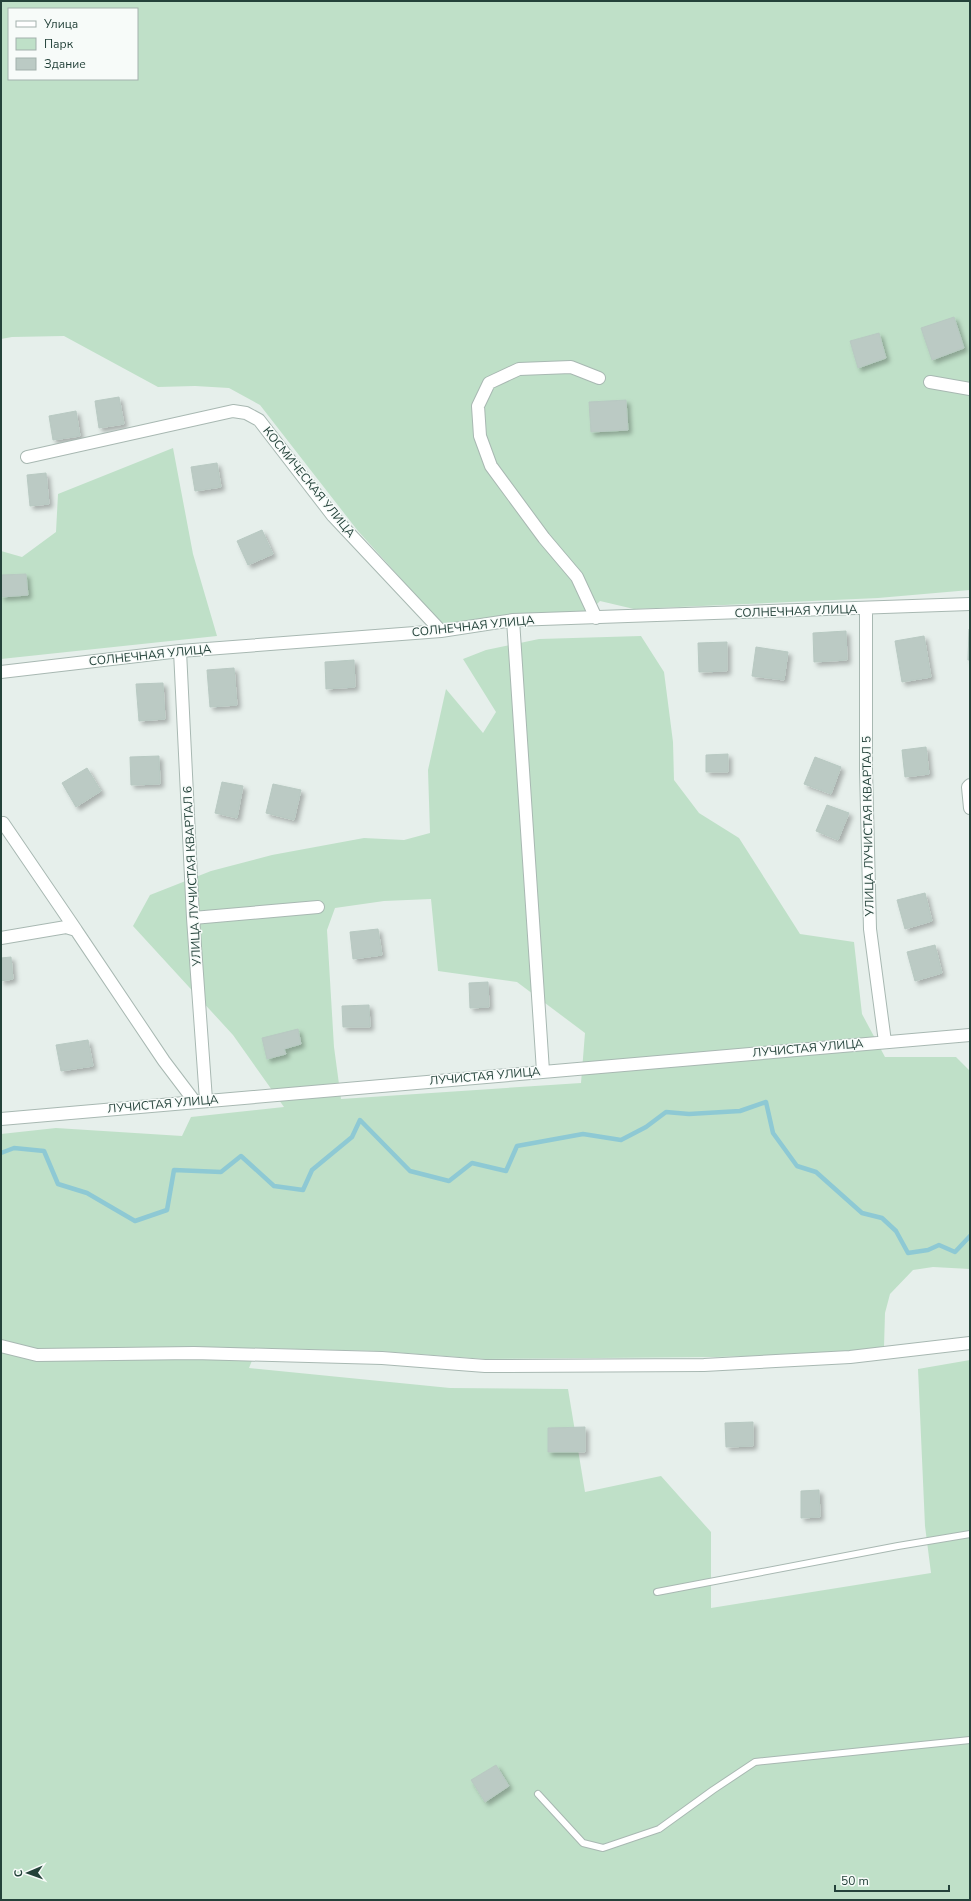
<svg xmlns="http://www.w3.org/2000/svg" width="971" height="1901" font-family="'Nunito Sans',sans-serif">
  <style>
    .green { fill: #bfe0c8; fill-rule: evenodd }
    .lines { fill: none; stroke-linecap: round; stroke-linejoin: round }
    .stream { stroke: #8ec9d4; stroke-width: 4.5 }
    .building { fill: #bbcac4; stroke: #b8c9c2; filter: url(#shadow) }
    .service-casing { stroke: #a8b8b2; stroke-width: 8 }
    .minor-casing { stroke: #a8b8b2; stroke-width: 14 }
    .service { stroke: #fff; stroke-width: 6 }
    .minor { stroke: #fff; stroke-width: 12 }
    .labels { text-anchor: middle; stroke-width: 3; stroke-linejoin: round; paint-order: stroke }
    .street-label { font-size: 12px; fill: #24423a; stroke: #f7fbf9 }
  </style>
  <defs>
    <filter id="shadow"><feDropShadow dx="3.5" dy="3.5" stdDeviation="2" flood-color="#0004"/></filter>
  </defs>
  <rect width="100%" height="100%" fill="#e6efeb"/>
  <path class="green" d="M1,1H970V590L878,598L634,609L600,601L587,614L441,623L358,531L260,405L229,388L195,386L158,387L64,336L12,337L1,339ZM9,9H137V79H9Z
    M173,448L193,554L217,636L1,659V551L22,557L56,532L58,494Z
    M641,636L664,672L673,742L674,780L699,813L739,838L800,934L854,942L862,1014L885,1057H956L970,1071V1269L933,1267L913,1270L890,1294L885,1313L884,1347L846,1353L716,1357L485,1359L378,1351L257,1348L249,1368L450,1388L568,1389L585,1492L661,1476L711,1532V1608L931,1573L925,1526L918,1369L970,1360V1900H1V1134L56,1128L182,1136L191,1117L284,1107L233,1035L133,926L150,895L211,871L272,855L364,838L404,840L430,833L428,770L446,689L483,733L496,712L463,659L486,650L539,639ZM431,899L438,971L517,982L585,1033L581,1083L341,1099L334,1047L327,930L335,908L384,901Z"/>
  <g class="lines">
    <path class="stream" d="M1,1153L14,1148L44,1151L58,1184L87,1193L135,1221L167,1210L174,1170L221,1172L241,1156L274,1186L303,1190L312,1170L352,1137L360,1120L410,1171L449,1181L472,1163L506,1171L517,1146L583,1134L621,1140L646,1127L666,1112L689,1114L740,1111L766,1102L773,1133L797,1166L816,1172L862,1213L882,1218L896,1231L908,1253L928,1250L939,1245L955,1252L970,1236"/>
  </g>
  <path class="building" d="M954,317L964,348L932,360L921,328Z
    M879,333L886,358L858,368L850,341Z
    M119,397L124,424L99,428L95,401Z
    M626,400L628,430L591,432L589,402Z
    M76,411L80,436L53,440L49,416Z
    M217,463L221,487L195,491L191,467Z
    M46,473L49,504L30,506L27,475Z
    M262,530L273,554L248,565L237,541Z
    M26,574L28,595L1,597V575Z
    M969,629H970V660H968Z
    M846,631L847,660L814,662L813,633Z
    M924,636L931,677L902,682L895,641Z
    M727,642V671L699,672L698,643Z
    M756,647L788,652L784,680L752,676Z
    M354,660L355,687L326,689L325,662Z
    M234,668L237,705L210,707L207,670Z
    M163,683L165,719L139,721L136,684Z
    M926,747L929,774L905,777L902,750Z
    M728,754V772H706V755Z
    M159,756L160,784L131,785L130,757Z
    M815,757L841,767L831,794L804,784Z
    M87,768L101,791L76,807L62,783Z
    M222,782L243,786L237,818L215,813Z
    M273,784L301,790L294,820L266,813Z
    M827,805L849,813L838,840L816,831Z
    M925,893L932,921L905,929L897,900Z
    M378,929L382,955L353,959L350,932Z
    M935,945L942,973L915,981L907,952Z
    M11,957L13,979L1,981V958Z
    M488,982L489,1007L470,1008L469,983Z
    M369,1005L370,1027H343L342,1006Z
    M298,1029L301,1044L284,1049L286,1054L267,1059L262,1038Z
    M88,1040L93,1066L61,1071L56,1045Z
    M753,1422V1446L726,1447L725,1423Z
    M585,1427V1452H548V1428Z
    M819,1490L820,1517L801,1518V1491Z
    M496,1765L509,1786L485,1802L471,1780Z"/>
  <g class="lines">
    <defs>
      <path id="service" d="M657,1592L898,1546L970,1534
        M538,1794L583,1843L603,1848L659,1829L713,1790L755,1762L970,1740"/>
      <path id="minor" d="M930,382L970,389
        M27,457L233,411L246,413L259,420L333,516L441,631
        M866,609V770L870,929L885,1042
        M596,618L577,577L544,538L491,466L480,436L478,406L489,383L519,369L571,367L599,378
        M513,620L543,1071
        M180,651L193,918L206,1100
        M1,672L180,651L441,631L513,620L970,604
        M970,785L968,787L970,808
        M3,823L76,930
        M193,918L318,907
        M1,938L66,927L76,930L164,1061L195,1102
        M1,1119L970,1035
        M1,1346L37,1355L194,1353L382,1358L485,1366L704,1365L850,1357L970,1343"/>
    </defs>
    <use href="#service" class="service-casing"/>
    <use href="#minor" class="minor-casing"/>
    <use href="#service" class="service"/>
    <use href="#minor" class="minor"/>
  </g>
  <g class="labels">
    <g class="street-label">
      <text transform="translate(309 482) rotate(51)" y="4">КОСМИЧЕСКАЯ УЛИЦА</text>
      <text transform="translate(796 611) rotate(-2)" y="4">СОЛНЕЧНАЯ УЛИЦА</text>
      <text transform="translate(473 626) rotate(-6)" y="4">СОЛНЕЧНАЯ УЛИЦА</text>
      <text transform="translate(150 655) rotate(-6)" y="4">СОЛНЕЧНАЯ УЛИЦА</text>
      <text transform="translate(868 826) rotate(-91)" y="4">УЛИЦА ЛУЧИСТАЯ КВАРТАЛ 5</text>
      <text transform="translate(192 876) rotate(-93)" y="4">УЛИЦА ЛУЧИСТАЯ КВАРТАЛ 6</text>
      <text transform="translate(808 1048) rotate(-5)" y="4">ЛУЧИСТАЯ УЛИЦА</text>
      <text transform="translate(485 1076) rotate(-5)" y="4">ЛУЧИСТАЯ УЛИЦА</text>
      <text transform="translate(163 1104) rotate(-5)" y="4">ЛУЧИСТАЯ УЛИЦА</text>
    </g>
  </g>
  <rect width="971" height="1901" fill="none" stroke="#24423a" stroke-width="4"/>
  <rect x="8" y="8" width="130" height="72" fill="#f7fbf9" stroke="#a3b1ad"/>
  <rect x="16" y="21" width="20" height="6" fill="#ffffff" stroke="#a3b1ad"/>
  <text x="44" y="28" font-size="12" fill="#24423a">Улица</text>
  <rect x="16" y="38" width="20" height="12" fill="#bfe0c8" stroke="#a3b1ad"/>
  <text x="44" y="48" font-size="12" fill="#24423a">Парк</text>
  <rect x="16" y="58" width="20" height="12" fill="#bbcac4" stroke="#a3b1ad"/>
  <text x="44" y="68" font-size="12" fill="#24423a">Здание</text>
  <g transform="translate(28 1873) rotate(268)" stroke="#f7fbf9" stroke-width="3" paint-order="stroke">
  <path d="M0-3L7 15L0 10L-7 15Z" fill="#24423a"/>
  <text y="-6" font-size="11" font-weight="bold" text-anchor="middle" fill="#24423a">С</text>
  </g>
  <path d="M835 1885v6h114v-6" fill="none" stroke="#24423a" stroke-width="2"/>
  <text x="841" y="1885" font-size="12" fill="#24423a" stroke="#f7fbf9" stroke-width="3" paint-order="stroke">50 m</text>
</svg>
